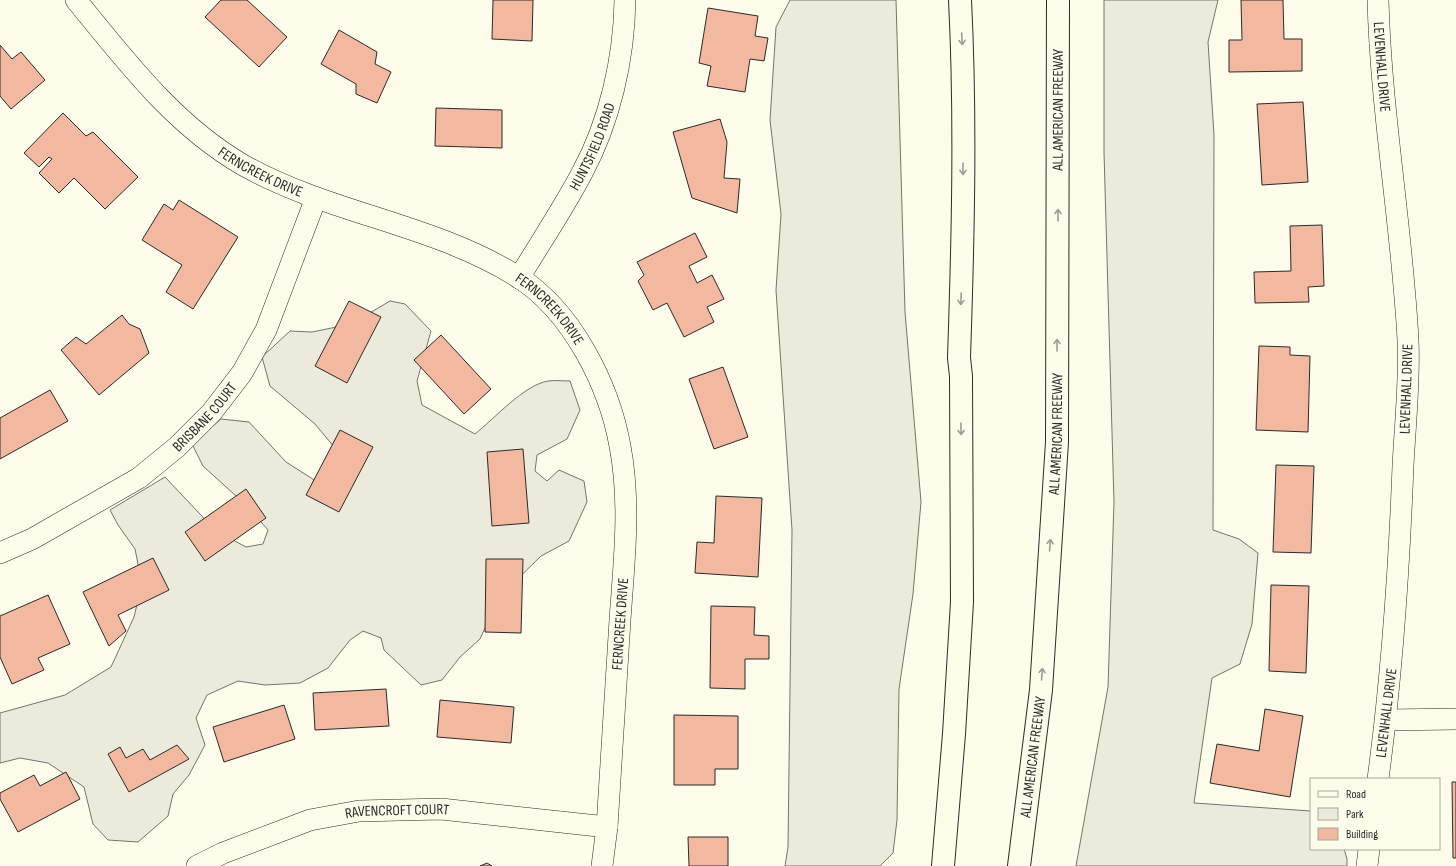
<svg xmlns="http://www.w3.org/2000/svg" width="1456" height="866" font-family="'Sofia Sans Condensed',sans-serif">
  <style>
    .green { fill: #ecebdb; stroke: #74746e }
    .building { fill: #f2b8a0; stroke: #2b2b2b }
    .lines { fill: none; stroke-linecap: round; stroke-linejoin: round }
    .minor-casing { stroke: #2b2b2b; stroke-width: 22 }
    .motorway-casing { stroke: #2b2b2b; stroke-width: 24 }
    .minor { stroke: #fdfbea; stroke-width: 21 }
    .motorway { stroke: #fdfbea; stroke-width: 22 }
    .oneway { stroke: #9e9d94 }
    .labels { text-anchor: middle; stroke-width: 3; stroke-linejoin: round; paint-order: stroke }
    .street-label { font-size: 15px; fill: #2b2b2b; stroke: #fdfbea }
  </style>
  <rect width="100%" height="100%" fill="#fdfbea"/>
  <path class="green" d="M790,0H896L905,312L921,502L913,594L899,689L897,820L893,853L880,866H785L788,847L792,530L776,290L781,214L770,120L776,27Z
    M1104,0H1218L1208,42L1214,135L1213,530L1239,539L1258,553L1252,624L1240,664L1212,678L1194,803L1311,811V849H1344L1347,859V866H1076L1108,687L1114,502L1104,152Z
    M390,301L405,304L431,331L417,381L422,405L475,434C494,419 524,385 548,381C555,380 563,381 570,381L580,410L567,439L537,455L535,471L547,481L559,470L584,481L587,502L569,541L541,556L499,597L480,639L460,657L442,680L421,685L384,650L381,638L363,631L350,640L328,668L300,683L265,685L238,681L207,695L196,718L205,745L189,775L173,794L168,816L138,842L108,840L93,824L84,787L48,763L20,758L0,763V713L65,695L111,667L134,617L142,584L135,549L118,525L110,510L165,477L216,531L246,547L263,544L268,530L247,506L203,466L192,444L221,419L249,422L286,462L319,483L340,454L315,424L270,386L262,357L290,331L312,332L351,324Z"/>
  <path class="building" d="M221,0H247L287,37L259,67L205,17Z
    M493,0H533L532,41L492,39Z
    M1241,0H1283L1284,39H1302V71L1229,72V40H1242Z
    M708,8L758,16L755,36L768,38L764,61L750,59L745,92L707,86L711,66L699,63Z
    M339,30L377,52L375,64L391,72L377,103L356,94V84L321,64Z
    M0,45L12,59L21,52L45,80L11,109L0,96Z
    M1303,102L1308,182L1262,185L1257,104Z
    M436,108L502,110V148L435,146Z
    M63,113L86,136L93,132L138,177L105,209L74,178L59,193L39,173L52,159L49,157L39,167L24,153Z
    M720,119L727,142L724,178L740,179L737,213L692,198L673,132Z
    M179,200L238,237L193,309L166,292L182,265L142,240L164,204L173,210Z
    M1322,225L1324,286L1308,287L1309,302L1255,303L1254,272L1291,271L1290,226Z
    M695,233L707,257L689,266L697,283L712,275L724,299L707,307L714,322L684,337L667,303L653,310L638,281L644,275L637,262Z
    M349,301L381,317L347,383L315,366Z
    M122,315L129,324L140,329L149,353L99,395L61,350L76,337L86,344Z
    M441,335L491,389L464,414L414,360Z
    M1259,346L1290,347V355L1310,356L1308,432L1256,430Z
    M723,367L748,437L714,449L689,379Z
    M50,390L68,421L0,459V418Z
    M340,430L373,447L339,512L306,495Z
    M523,449L529,523L492,526L487,452Z
    M1276,465L1314,466L1311,553L1273,552Z
    M246,489L266,518L205,561L185,532Z
    M716,496L762,498L758,577L695,573L697,542L714,543Z
    M153,558L169,590L118,615L126,631L109,646L83,592Z
    M486,559H523L521,633L485,632Z
    M1271,585L1309,586L1306,673L1269,671Z
    M48,595L70,644L38,658L44,670L12,684L0,657V616Z
    M711,606L755,607L754,635L769,636V659H745V689L710,688Z
    M386,689L389,726L315,730L313,693Z
    M440,700L514,707L511,743L437,737Z
    M284,705L295,739L224,762L213,727Z
    M1265,709L1303,716L1290,797L1210,783L1217,744L1259,751Z
    M674,715L738,716V769H715V785H674Z
    M177,745L189,759L129,792L108,754L120,747L126,758L143,749L150,760Z
    M66,772L80,799L18,832L0,799V793L34,775L40,786Z
    M1452,782H1456V858H1453Z
    M688,837H728V866H689Z
    M487,863L492,866H480Z"/>
  <g class="lines">
    <defs>
      <g id="minor">
        <path id="s1" d="M76,0C126,61 174,125 243,165C330,214 434,224 518,277C572,311 609,385 620,446C631,504 624,562 620,620C616,689 611,758 607,827L602,866"/>
        <path id="s2" d="M1378,0C1381,114 1402,226 1408,340C1410,380 1405,426 1403,466C1399,571 1392,675 1378,779"/>
        <path id="s3" d="M519,278C540,243 563,209 582,173C610,121 624,59 625,0"/>
        <path id="s4" d="M0,553L32,539L139,478L177,447L212,412L242,373L266,330L316,198"/>
        <path d="M1386,720L1456,719"/>
        <path id="s5" d="M197,866L223,853L310,820L359,811L441,809L607,827"/>
        <path d="M1367,866L1369,849"/>
      </g>
      <g id="motorway">
        <path d="M943,866L954,734L962,602L961,376L959,358C963,239 966,119 960,0"/>
        <path id="s6" d="M1019,866L1041,690L1057,442L1058,0"/>
      </g>
    </defs>
    <use href="#minor" class="minor-casing"/>
    <use href="#motorway" class="motorway-casing"/>
    <use href="#minor" class="minor"/>
    <use href="#motorway" class="motorway"/>
  </g>
  <defs><path id="oneway-shaft" d="M-6 0H5M1.5-3L5.5 0L1.5 3" fill="none" stroke-width="1.6" stroke-linecap="round" stroke-linejoin="round"/></defs>
  <g class="oneway">
    <use href="#oneway-shaft" transform="translate(962 39) rotate(87)"/>
    <use href="#oneway-shaft" transform="translate(963 169) rotate(90)"/>
    <use href="#oneway-shaft" transform="translate(1058 215) rotate(-90)"/>
    <use href="#oneway-shaft" transform="translate(961 299) rotate(92)"/>
    <use href="#oneway-shaft" transform="translate(1057 345) rotate(-90)"/>
    <use href="#oneway-shaft" transform="translate(961 429) rotate(89)"/>
    <use href="#oneway-shaft" transform="translate(1050 545) rotate(-86)"/>
    <use href="#oneway-shaft" transform="translate(1042 674) rotate(-86)"/>
  </g>
  <g class="labels">
    <g class="street-label">
      <text dy="5" stroke="none"><textPath href="#s2" startOffset="67">LEVENHALL DRIVE</textPath></text>
      <text dy="5" stroke="none"><textPath href="#s6" startOffset="758">ALL AMERICAN FREEWAY</textPath></text>
      <text dy="5" stroke="none"><textPath href="#s3" startOffset="151">HUNTSFIELD ROAD</textPath></text>
      <text dy="5" stroke="none"><textPath href="#s1" startOffset="255">FERNCREEK DRIVE</textPath></text>
      <text dy="5" stroke="none"><textPath href="#s1" startOffset="579">FERNCREEK DRIVE</textPath></text>
      <text transform="translate(1406 389) rotate(-88)" y="5">LEVENHALL DRIVE</text>
      <text dy="5" stroke="none"><textPath href="#s4" startOffset="248">BRISBANE COURT</textPath></text>
      <text dy="5" stroke="none"><textPath href="#s6" startOffset="434">ALL AMERICAN FREEWAY</textPath></text>
      <text transform="translate(620 624) rotate(-86)" y="5">FERNCREEK DRIVE</text>
      <text transform="translate(1386 713) rotate(-83)" y="5">LEVENHALL DRIVE</text>
      <text dy="5" stroke="none"><textPath href="#s6" startOffset="110">ALL AMERICAN FREEWAY</textPath></text>
      <text dy="5" stroke="none"><textPath href="#s5" startOffset="210">RAVENCROFT COURT</textPath></text>
    </g>
  </g>
  <rect x="1310" y="778" width="130" height="72" fill="#fdfbea" stroke="#a9a89e"/>
  <rect x="1318" y="791" width="20" height="6" fill="#fdfbea" stroke="#a9a89e"/>
  <text x="1346" y="798" font-size="12" fill="#2b2b2b">Road</text>
  <rect x="1318" y="808" width="20" height="12" fill="#ecebdb" stroke="#a9a89e"/>
  <text x="1346" y="818" font-size="12" fill="#2b2b2b">Park</text>
  <rect x="1318" y="828" width="20" height="12" fill="#f2b8a0" stroke="#a9a89e"/>
  <text x="1346" y="838" font-size="12" fill="#2b2b2b">Building</text>
</svg>
